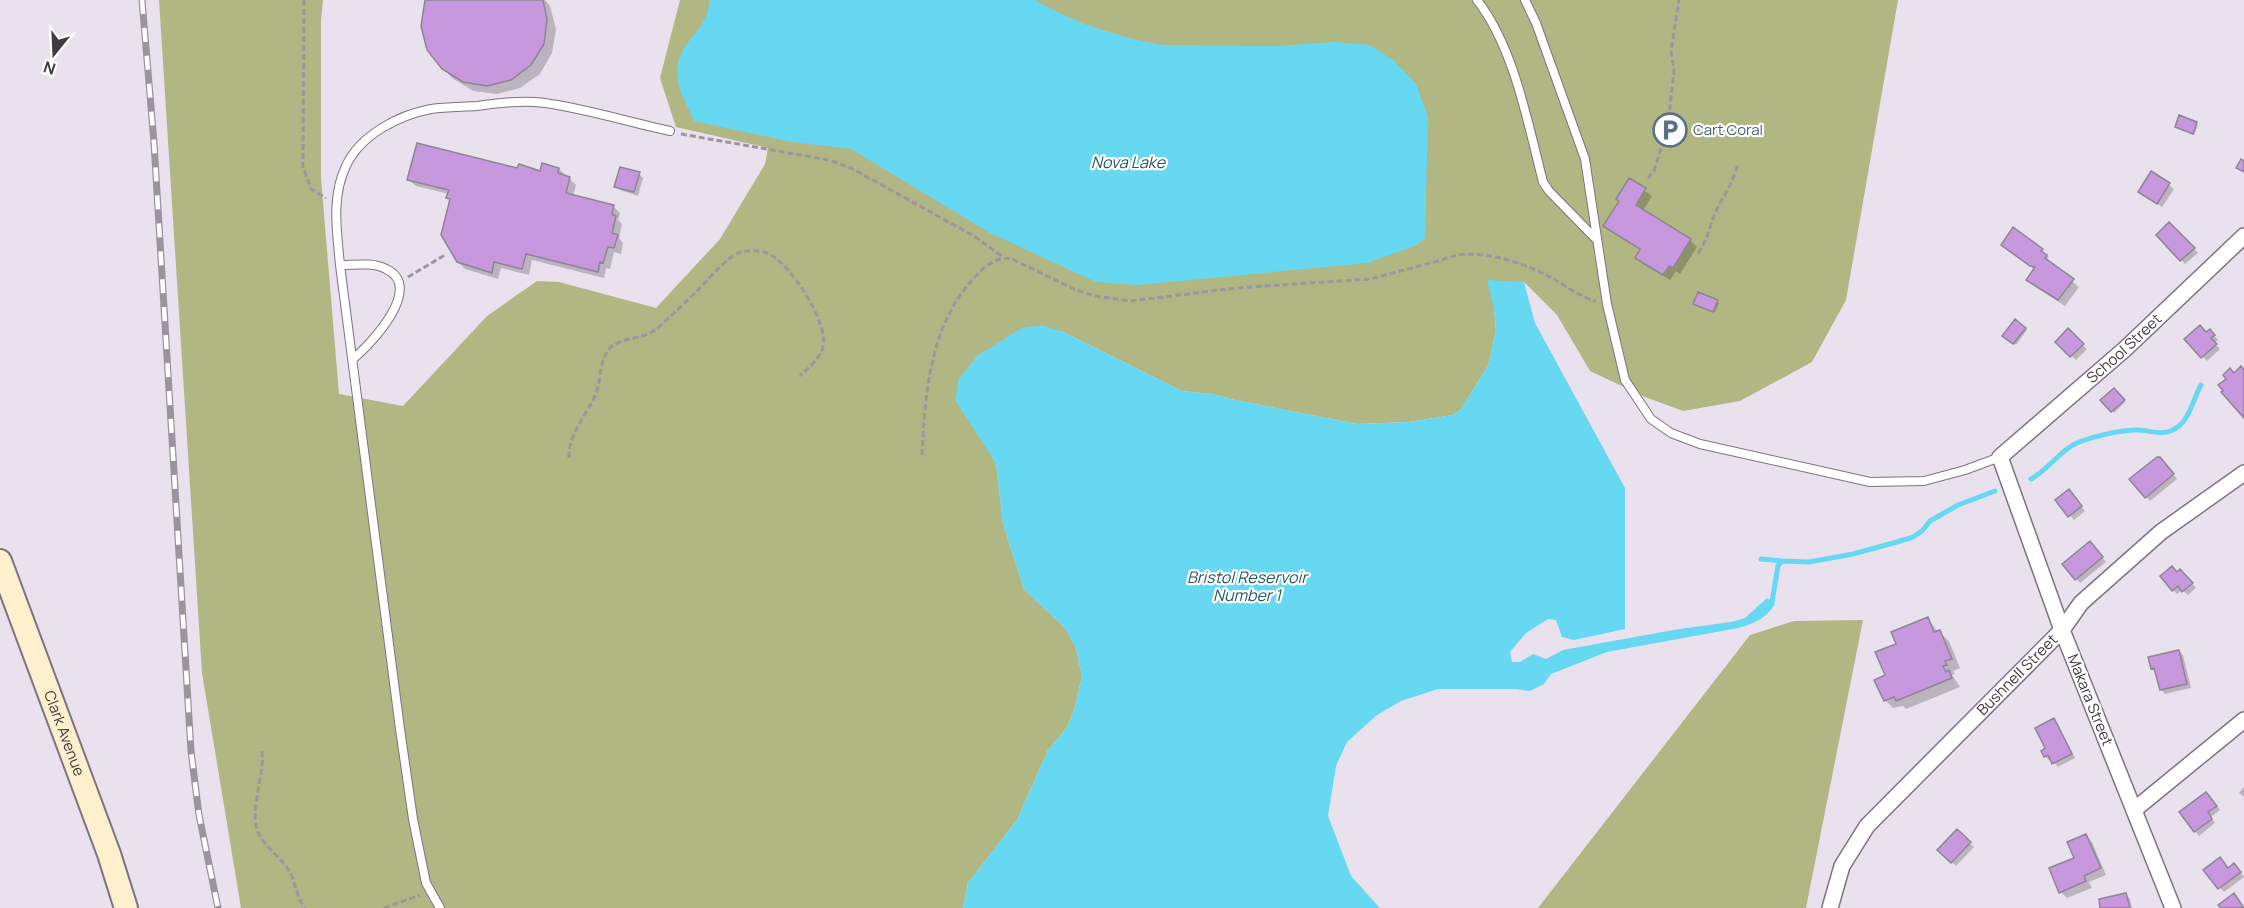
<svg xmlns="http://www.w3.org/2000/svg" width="2244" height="908" font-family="Manrope,sans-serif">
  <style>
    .green { fill: #b1b783 }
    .water { fill: #66d8f2 }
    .shadow { fill: #0003 }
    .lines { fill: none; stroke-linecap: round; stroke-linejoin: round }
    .stream { stroke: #66d8f2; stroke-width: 5 }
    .building { fill: #c798dd; stroke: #8e8593; stroke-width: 1.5 }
    .service-casing { stroke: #7d7481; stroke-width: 10 }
    .minor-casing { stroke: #7d7481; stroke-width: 18 }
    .secondary-casing { stroke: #7d7481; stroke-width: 26 }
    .path { stroke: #9d96a0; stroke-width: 3; stroke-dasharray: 6 3; stroke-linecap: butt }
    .service { stroke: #fff; stroke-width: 8 }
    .minor { stroke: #fff; stroke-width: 15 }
    .secondary { stroke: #fef0cd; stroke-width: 22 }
    .rail-casing { stroke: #9a949e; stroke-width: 7 }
    .rail { stroke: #fff; stroke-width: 4.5; stroke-dasharray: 14; stroke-linecap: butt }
    .labels { text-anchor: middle; stroke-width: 4.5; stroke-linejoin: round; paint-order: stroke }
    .service-label { font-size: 15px; fill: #4e5e75; stroke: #fff; text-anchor: start }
    .street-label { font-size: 15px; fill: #3f3b41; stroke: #fff }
    .water-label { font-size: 16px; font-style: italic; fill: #265762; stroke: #fff }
  </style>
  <rect width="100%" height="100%" fill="#eae1ef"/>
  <path class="green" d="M159,0H323L321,20V178L339,394L403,406L487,316L537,281L559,282L656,308L720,239L765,164L768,148L676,127L660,78L680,0H1898L1846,300L1812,362L1740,401L1683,411L1645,397L1590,371L1557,315L1524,282L1494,308L1496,331L1488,366L1461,409L1453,415L1409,422L1357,424L1235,400L1212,394L1182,391L1061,331L997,344L977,356L979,435L996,463L1003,524L1024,589L1065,628L1076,648L1082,676L1074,711L1066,729L1048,750L1017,820L968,883L963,908H241L202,673Z
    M1863,620L1806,908H1538L1750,635L1794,621Z"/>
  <path class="water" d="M709,0H1036L1047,7L1084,24L1132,39L1163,45L1275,46L1336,42L1369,45L1393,60L1416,84L1428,117L1425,238L1417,245L1367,263L1138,285L1096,282L990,233L851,149L792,142L694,121C689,108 680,94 678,81C671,41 710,34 709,0Z
    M1487,280L1524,282L1535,323L1625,488V629L1574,640L1562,637L1556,620L1548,619L1526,633L1510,652L1512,662H1520L1533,654L1546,659L1563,650L1679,629L1731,622L1745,618L1767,598L1775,604C1765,619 1755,623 1738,628L1607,652L1551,674L1544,684L1530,691L1516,689H1438L1401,701L1377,715L1347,742L1336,766L1328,816L1351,876L1380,908H963L968,883L1017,820L1048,750L1066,729L1074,711L1082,676L1076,648L1065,628L1024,589L1003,524L996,463L955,400L959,379L977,356L1022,328L1041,325L1061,331L1182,391L1212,394L1235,400L1357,424L1409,422L1453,415L1461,409L1488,366L1496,331L1494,308Z"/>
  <path class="shadow" d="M427,0H545L550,6L556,29L552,53L540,74L520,88L497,94L473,91L452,78L443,68Z
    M2180,117L2198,125L2194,135L2178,128Z
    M559,169L576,185L573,196L613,206L620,213L618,220L622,224L619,238L623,243L621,254L614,252L610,269L606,268L604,278L532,260L529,275L501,268L498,279L465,269L458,262L449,194L416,186L409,180L518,170L541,173Z
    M2152,173L2174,189L2162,207L2140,192Z
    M639,174L643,178L638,196L620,190L615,186Z
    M1629,180L1652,196L1643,211L1690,240L1697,247L1680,274L1676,271L1670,280L1643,264L1637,258L1641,250L1612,232L1605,226L1620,201Z
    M2169,224L2198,253L2185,264L2158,235Z
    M2014,229L2042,250L2049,257L2047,258L2051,264L2079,287L2065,306L2034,286L2028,280L2035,270L2003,245Z
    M1699,294L1719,303L1715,312L1697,305Z
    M2015,321L2027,330L2016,345L2004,336Z
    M2068,331L2087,349L2076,360L2057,342Z
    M2210,331L2218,340L2214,343L2220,349L2207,361L2186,339L2206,334Z
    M2114,390L2125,402L2114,413L2102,400Z
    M2164,463L2177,479L2150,501L2146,497Z
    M2073,495L2085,511L2074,520L2057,500Z
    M2094,547L2106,562L2080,583L2064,565Z
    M2178,573L2184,575L2196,588L2188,595L2182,590L2177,594L2173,590Z
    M1928,619L1938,632L1949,641L1960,668L1953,671L1955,674L1952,675L1960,687L1906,709L1903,706L1893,708L1884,699L1887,676L1898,645Z
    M2179,651L2183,655L2191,688L2165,694L2161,689L2157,673L2152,668Z
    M2053,720L2058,724L2075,758L2058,767L2051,759L2049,760L2045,756Z
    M2244,787V797L2239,793Z
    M2210,798L2220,810L2211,817L2215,823L2199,836L2181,813Z
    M1957,831L1974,847L1956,866L1939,850Z
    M2086,835L2092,842L2106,875L2089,882L2092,888L2067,898L2061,892Z
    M2229,869H2238L2244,877L2224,892L2205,870Z
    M2126,895L2130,899L2132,908H2102Z"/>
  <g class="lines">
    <path class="stream" d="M2031,479C2049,469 2061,449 2079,442C2096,436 2116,431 2134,430C2151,429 2162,439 2179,426C2190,417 2194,397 2201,385
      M1761,559L1782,561
      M1772,602L1778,566L1782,561L1809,562L1853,554L1897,542L1913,537L1922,531L1930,521L1958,505L1995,491"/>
  </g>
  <path class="building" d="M425,0H543L547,19L544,44L531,65L511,80L487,86L463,82L442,69L427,50L421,26Z
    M2179,115L2197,122L2193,134L2175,127Z
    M417,143L517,168L519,164L540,171L542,163L559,168L558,173L570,177L566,193L614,205L612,214L616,216L612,233L618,235L614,248L608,247L603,263L600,262L598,272L526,254L522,269L494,262L492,273L457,262L441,235L450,199L446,198L449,190L407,180Z
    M2241,159L2244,161V172L2236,168Z
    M620,167L640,172L634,192L614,187Z
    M2151,171L2170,183L2157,204L2138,192Z
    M1629,178L1646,188L1636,205L1691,239L1673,268L1669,266L1663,275L1635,258L1640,249L1603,226L1619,201L1616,199Z
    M2169,222L2195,248L2180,261L2156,235Z
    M2013,227L2043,249L2041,251L2047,255L2045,258L2074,279L2058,300L2026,280L2035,267L2030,266L2001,245Z
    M1698,292L1718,300L1713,312L1693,304Z
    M2015,319L2026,328L2013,344L2002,336Z
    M2200,325L2206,332L2210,329L2215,335L2211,338L2217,344L2201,358L2184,339Z
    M2068,328L2084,344L2070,357L2055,342Z
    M2241,366L2244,370V418L2221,392L2223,391L2218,385L2226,379L2223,375L2230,368L2234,373Z
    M2114,388L2125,400L2111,412L2100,400Z
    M2157,457H2160L2174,474L2145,498L2129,479Z
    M2069,489L2082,506L2068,517L2055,500Z
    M2090,541L2103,557L2075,580L2062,564Z
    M2172,566L2177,572L2180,569L2193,583L2182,592L2178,586L2172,591L2160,576Z
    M1928,617L1934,632L1940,630L1952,659L1945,661L1947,665L1943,666L1946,672L1949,670L1952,678L1896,701L1894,697L1884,701L1874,680L1885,675L1875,652L1896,644L1891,632Z
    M2179,650L2187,684L2160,690L2154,668L2151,669L2148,657Z
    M2054,718L2072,754L2052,764L2048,755L2044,757L2041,751L2045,748L2035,728Z
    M2206,792L2217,806L2208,812L2212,819L2194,832L2179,812Z
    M1957,829L1971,842L1951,863L1937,850Z
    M2086,834L2101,868L2084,876L2086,881L2059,893L2049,868L2074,858L2067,842Z
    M2220,857L2228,868L2234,863L2241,872L2218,889L2203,870Z
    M2126,893L2130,908H2100L2099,899Z
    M2234,893L2244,908H2221L2218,905Z"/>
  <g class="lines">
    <defs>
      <path id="service" d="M1477,0C1514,47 1528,124 1543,182L1549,191L1595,238
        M1525,0L1536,23L1585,159L1607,304L1625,380L1651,419L1671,433L1700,444L1870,482L1924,481L1965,470L2000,457
        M340,265C354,265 373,262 386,269C425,287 371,344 353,359
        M440,908L426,883L413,819L400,729L340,265C337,232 331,197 346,166C360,135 399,115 431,109C446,107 462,107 477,106C500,103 522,100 545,103C587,109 629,122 670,131"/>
      <g id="minor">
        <path d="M2134,810L2244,720"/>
        <path id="s1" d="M1830,908L1842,866L1867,826L2062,630L2081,603L2161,532L2244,473"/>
        <path id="s2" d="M2173,908L2062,630L2000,457L2125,349L2244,236"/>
      </g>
      <g id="secondary">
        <path id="s3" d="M0,561L109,854L126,908"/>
      </g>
    </defs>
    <use href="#service" class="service-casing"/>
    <use href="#minor" class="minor-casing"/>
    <use href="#secondary" class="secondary-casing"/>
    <path class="path" d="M304,0L303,167L311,189L326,198
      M681,134L829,160L851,168L974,236L1003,257
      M1648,178L1654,171L1668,124L1674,71L1671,51L1679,0
      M1698,253C1709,239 1710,221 1719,205C1727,191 1734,179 1738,163
      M408,277L445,255
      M922,455C925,393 930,323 976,276C986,265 997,256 1012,259L1074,289L1095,296L1131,301L1236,288L1370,279L1442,260C1472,245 1523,262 1550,277C1565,285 1580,297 1596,301
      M569,458C568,430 591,413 598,387C601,374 600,360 610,348C620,337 645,340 659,327C673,314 686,302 699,289C710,277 722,263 736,254C740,252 744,251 749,251C756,250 764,251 771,255C792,267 829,323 823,347C820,359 808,368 800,376
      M262,751C265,776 248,813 259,834C267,849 283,859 291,874C296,886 297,898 305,908
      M384,908L420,895"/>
    <use href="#service" class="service"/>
    <use href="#minor" class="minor"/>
    <use href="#secondary" class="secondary"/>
    <defs>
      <path id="rail" d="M142,0L154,143L191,751L199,815L218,908"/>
    </defs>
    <use href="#rail" class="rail-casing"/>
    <use href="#rail" class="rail"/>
  </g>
  <defs>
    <symbol id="parking-ring" viewBox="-11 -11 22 22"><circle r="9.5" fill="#fff" stroke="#5c6f8a" stroke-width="1.5"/><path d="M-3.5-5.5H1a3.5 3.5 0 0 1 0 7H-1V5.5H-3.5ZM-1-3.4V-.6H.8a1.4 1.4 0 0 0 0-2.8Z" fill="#5c6f8a"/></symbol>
  </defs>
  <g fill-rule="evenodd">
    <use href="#parking-ring" x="1651" y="111" width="38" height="38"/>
  </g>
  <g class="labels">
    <g class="service-label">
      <text x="1693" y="135">Cart Coral</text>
    </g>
    <g class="street-label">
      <text dy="5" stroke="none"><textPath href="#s2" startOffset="648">School Street</textPath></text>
      <text dy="5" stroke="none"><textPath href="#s1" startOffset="304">Bushnell Street</textPath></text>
      <text transform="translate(2090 700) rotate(68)" y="5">Makara Street</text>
      <text dy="5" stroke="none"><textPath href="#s3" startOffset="184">Clark Avenue</textPath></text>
    </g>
    <g class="water-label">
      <text x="1128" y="168">Nova Lake</text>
      <text x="1247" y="583">Bristol Reservoir<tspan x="1247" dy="18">Number 1</tspan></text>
    </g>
  </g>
  <g transform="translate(54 54) rotate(198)" stroke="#ffffff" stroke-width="4.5" paint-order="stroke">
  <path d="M0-4.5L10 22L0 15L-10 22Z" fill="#3f3b41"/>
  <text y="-9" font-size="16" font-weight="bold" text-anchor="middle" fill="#3f3b41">N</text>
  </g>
</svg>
